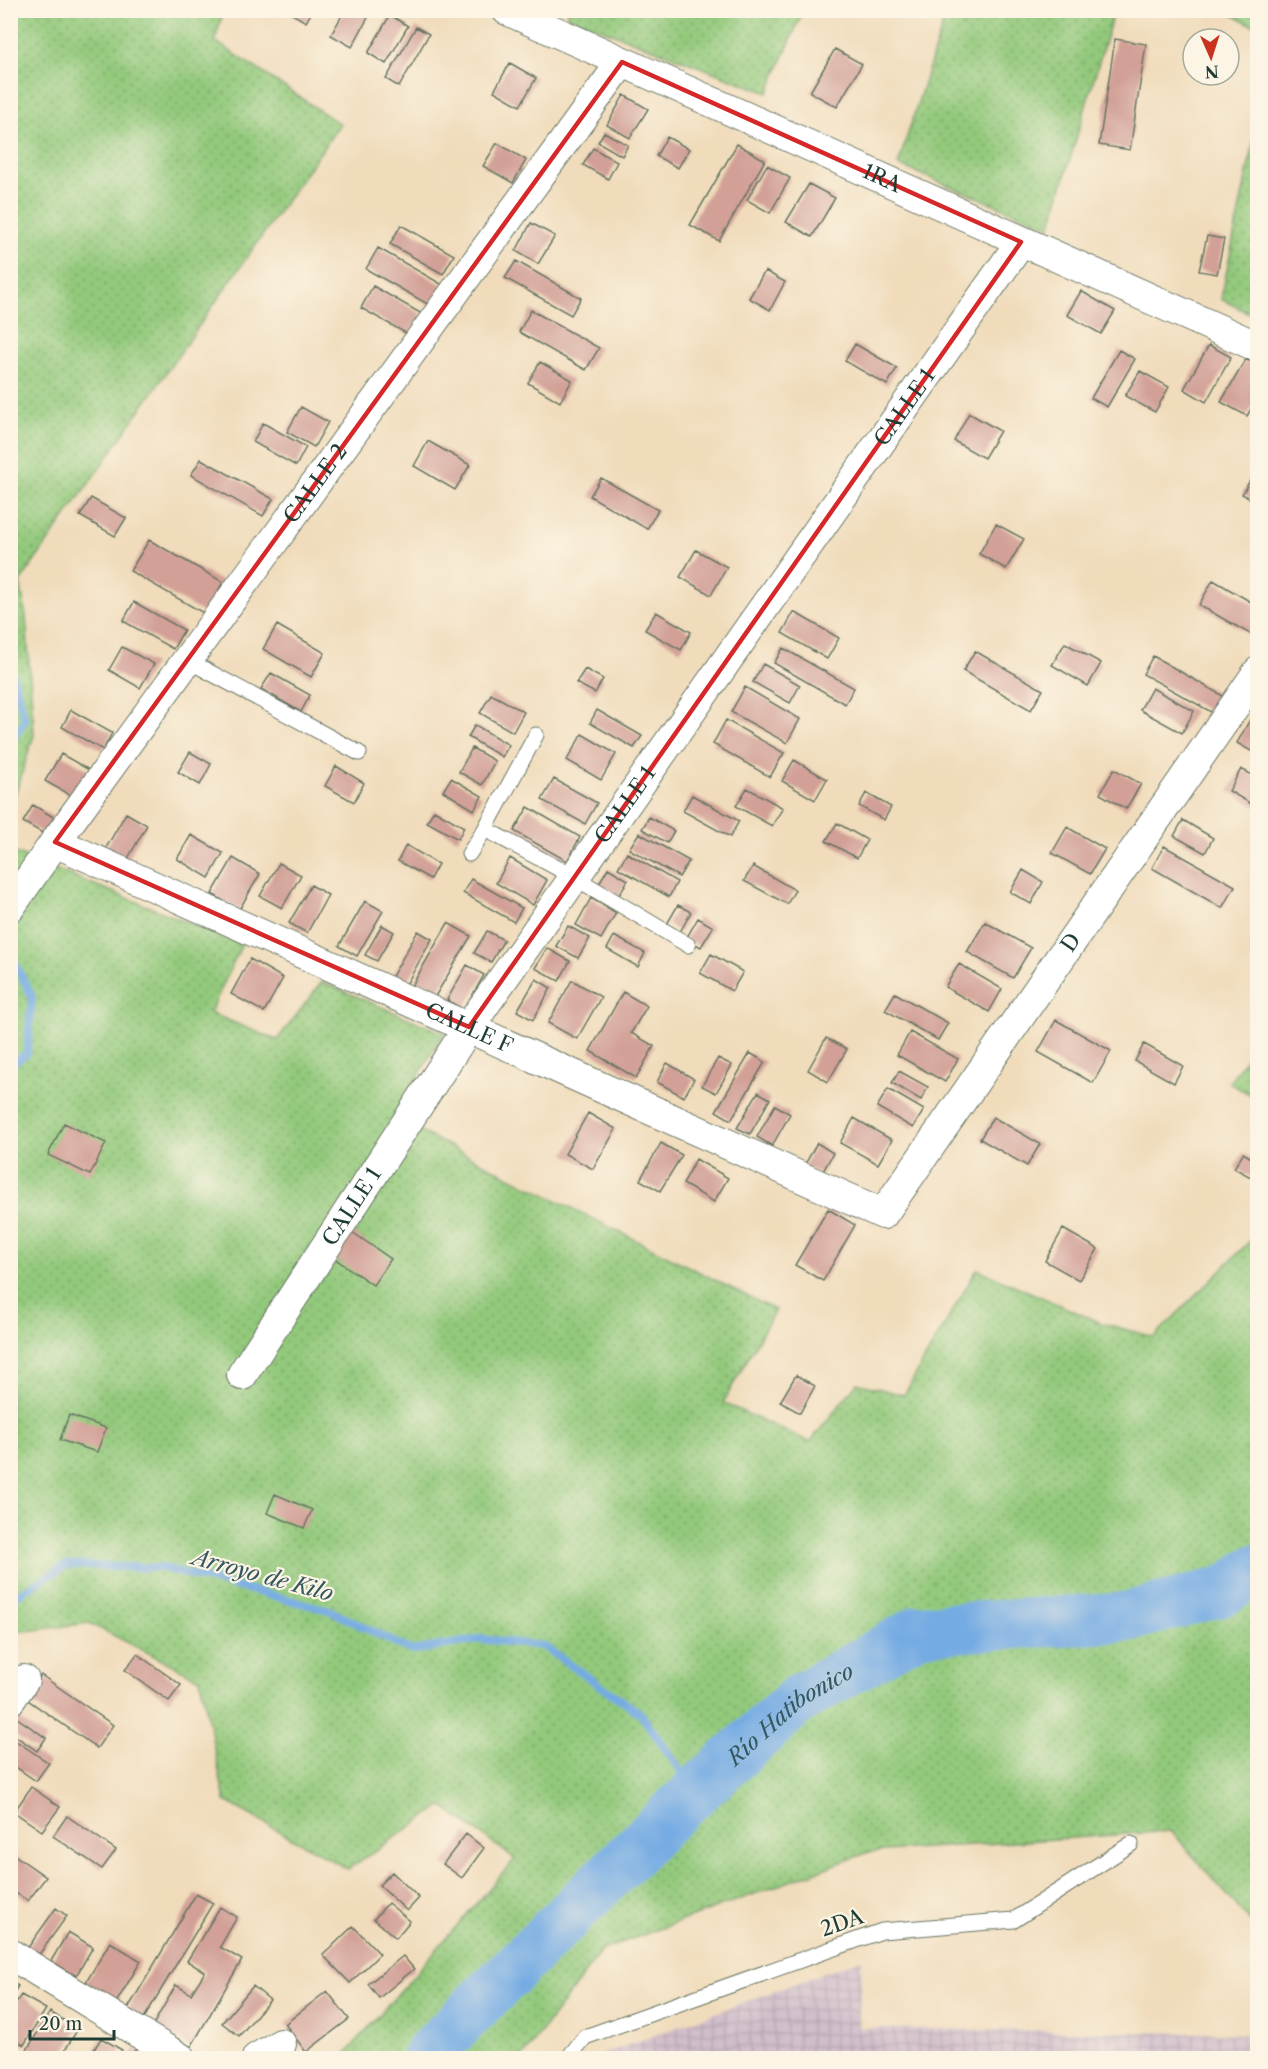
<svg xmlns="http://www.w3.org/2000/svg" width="1268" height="2069" font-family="'Libre Caslon Text',serif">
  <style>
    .industrial { fill: url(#industrial-grid) }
    .grass { fill: url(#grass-dots); stroke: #598358; stroke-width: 1.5 }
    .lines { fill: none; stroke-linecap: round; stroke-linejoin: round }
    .stream { stroke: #74abe3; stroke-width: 8 }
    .river { stroke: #74abe3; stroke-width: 50 }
    .building { fill: #d2a097 }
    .service-casing { stroke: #687563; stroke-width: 17 }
    .minor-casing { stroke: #687563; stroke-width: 32 }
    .service { stroke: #fff; stroke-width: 15 }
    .minor { stroke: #fff; stroke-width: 30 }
    .marked { fill: none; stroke: #d62828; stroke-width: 4.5; stroke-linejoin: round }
    .labels { text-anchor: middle; stroke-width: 4.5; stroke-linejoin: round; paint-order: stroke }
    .street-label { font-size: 21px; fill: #1f3d34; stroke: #fcf5e5 }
    .water-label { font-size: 22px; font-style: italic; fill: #345860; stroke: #fcf5e5 }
  </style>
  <defs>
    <pattern id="industrial-grid" width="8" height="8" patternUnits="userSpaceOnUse" patternTransform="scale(1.5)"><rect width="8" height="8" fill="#d1bdcb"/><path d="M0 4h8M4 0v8" fill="none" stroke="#b3a3af"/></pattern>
    <pattern id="grass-dots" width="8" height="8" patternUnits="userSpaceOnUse" patternTransform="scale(1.5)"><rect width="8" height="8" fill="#93c97b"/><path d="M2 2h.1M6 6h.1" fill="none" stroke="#77a466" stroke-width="1.8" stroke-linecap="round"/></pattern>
  </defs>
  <rect width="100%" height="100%" fill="#fcf5e5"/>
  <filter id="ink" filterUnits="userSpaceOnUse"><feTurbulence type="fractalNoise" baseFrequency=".0167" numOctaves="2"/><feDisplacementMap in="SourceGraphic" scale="12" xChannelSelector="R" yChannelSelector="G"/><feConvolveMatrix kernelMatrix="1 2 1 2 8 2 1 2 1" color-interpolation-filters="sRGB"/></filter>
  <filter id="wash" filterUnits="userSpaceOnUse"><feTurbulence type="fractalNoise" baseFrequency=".008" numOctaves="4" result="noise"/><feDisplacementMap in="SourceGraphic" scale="24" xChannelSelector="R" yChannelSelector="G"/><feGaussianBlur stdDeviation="1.35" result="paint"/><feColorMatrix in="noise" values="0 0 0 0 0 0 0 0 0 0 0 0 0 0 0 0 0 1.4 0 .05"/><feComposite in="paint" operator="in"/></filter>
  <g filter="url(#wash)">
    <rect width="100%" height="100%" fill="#f0dcbb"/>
    <path class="industrial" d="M862,1959L858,2028L1257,2034V2058H593Z"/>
    <path class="grass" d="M11,10L223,11L215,41L340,124L20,582L26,617L34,735L11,807Z
      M568,11V10L803,11L768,93L567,16Z
      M947,11H1114L1050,227L898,165Z
      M1224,11H1257V27Z
      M1257,125V317L1221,299Z
      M10,851L242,944L210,1013L277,1040L322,982L444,1033L393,1118L775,1310L723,1403L810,1442L857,1383L904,1395L977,1269L1101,1323L1154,1337L1257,1234V1929L1171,1831L869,1852L602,1950L522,2058H342L515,1859L442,1806L348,1869L225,1801L200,1679L89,1623L11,1633Z
      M1257,1041V1098L1229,1083Z"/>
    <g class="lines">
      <path class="stream" d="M10,672L12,673L25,720L10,743
        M10,954L32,997L27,1053L10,1065
        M10,1599L67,1565L163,1568L329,1610L412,1651L481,1639L543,1646L640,1713L696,1792"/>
      <path class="river" id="s1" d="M426,2058L437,2045L680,1806L799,1699L919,1630L1126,1617L1224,1591L1258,1568"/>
    </g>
    <g id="blocks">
      <path class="building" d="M285,10H313L306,22Z
        M345,10H372L352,47L331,35Z
        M390,15L408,26L386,64L368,53Z
        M416,27L429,34L399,87L386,79Z
        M1115,39L1146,44L1130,150L1099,145Z
        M835,49L862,64L837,107L810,92Z
        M510,63L536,78L520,106L494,91Z
        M624,95L648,109L630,138L607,125Z
        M604,132L628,145L622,156L598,142Z
        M667,137L689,149L678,168L656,156Z
        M497,143L526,160L513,183L483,166Z
        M737,144L765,160L719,241L690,225Z
        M593,148L617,162L608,179L583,165Z
        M767,165L790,178L770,213L747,200Z
        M809,184L835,198L812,237L786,222Z
        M531,223L555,236L538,264L516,251Z
        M401,225L454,255L443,274L390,244Z
        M1207,236L1224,239L1217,274L1199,271Z
        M378,248L443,285L431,306L366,269Z
        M516,261L581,298L571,315L505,278Z
        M765,271L785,282L770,310L749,298Z
        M373,286L422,314L409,335L361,308Z
        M1081,291L1115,311L1101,334L1067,315Z
        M531,310L599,348L586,370L519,332Z
        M855,344L897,368L887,385L845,361Z
        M1209,345L1231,357L1206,402L1184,389Z
        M1119,350L1135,359L1107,407L1091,398Z
        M1246,359L1258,365V397L1247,416L1221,402Z
        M540,362L572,380L560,402L528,383Z
        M1140,371L1169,387L1155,412L1125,396Z
        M301,407L328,422L314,447L287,432Z
        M969,413L1000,431L984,458L954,441Z
        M263,423L306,447L296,466L253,442Z
        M428,441L470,465L455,490L414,466Z
        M201,459L273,499L263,516L191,475Z
        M1254,474L1258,476V503L1242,494Z
        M601,478L658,510L647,529L590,496Z
        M91,498L126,518L115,536L80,516Z
        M996,524L1024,539L1006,569L979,554Z
        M149,540L223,582L205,614L130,571Z
        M696,550L727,567L711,595L680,577Z
        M1213,580L1258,606V622L1250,634L1199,605Z
        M134,602L184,630L173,649L123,621Z
        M656,612L691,632L681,650L645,630Z
        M794,612L839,638L827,659L782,633Z
        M277,625L325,653L311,677L263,649Z
        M1065,643L1101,663L1088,686L1052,665Z
        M122,647L154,664L140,688L109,670Z
        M783,648L854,688L845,704L774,663Z
        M975,651L1043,690L1031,710L963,671Z
        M1153,656L1223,696L1213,713L1143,674Z
        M763,664L800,685L790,703L753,682Z
        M585,669L603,679L595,693L576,683Z
        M271,673L310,695L301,712L261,689Z
        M745,687L800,719L787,743L731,712Z
        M1152,688L1194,711L1182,733L1140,710Z
        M491,694L524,712L513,732L480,713Z
        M71,710L112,733L103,750L62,727Z
        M597,710L642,736L634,748L590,723Z
        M1251,718L1258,721V755L1237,743Z
        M726,720L784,753L770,777L713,744Z
        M475,725L509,745L502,757L468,737Z
        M582,734L616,754L601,780L567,760Z
        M472,748L495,761L482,785L459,772Z
        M190,752L211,764L200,785L178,772Z
        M61,754L91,771L75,798L45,781Z
        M794,760L827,779L815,800L782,781Z
        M336,766L364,783L354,802L325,786Z
        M1114,769L1141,784L1126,809L1100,794Z
        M1241,769L1258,778V808L1229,791Z
        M451,778L482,796L474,810L443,791Z
        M554,779L597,803L585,824L542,800Z
        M747,788L783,808L772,826L736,806Z
        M866,793L891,807L884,820L859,806Z
        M692,795L739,821L730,837L683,811Z
        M33,805L55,818L46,835L23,822Z
        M528,807L580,837L567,861L514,831Z
        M434,810L464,827L458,839L427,822Z
        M126,813L147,825L127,860L106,848Z
        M649,817L674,831L667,843L642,829Z
        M1183,820L1213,838L1205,853L1174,836Z
        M837,823L867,840L857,858L826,841Z
        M1067,827L1105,849L1090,874L1052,853Z
        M639,833L689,861L679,877L629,849Z
        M191,835L223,853L209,878L177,859Z
        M406,845L438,864L430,879L398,861Z
        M1164,846L1235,886L1222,908L1152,868Z
        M627,853L677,882L669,897L618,868Z
        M233,858L260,874L239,910L212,894Z
        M510,858L547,880L533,905L496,883Z
        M279,863L301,875L282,908L260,896Z
        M753,866L795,890L787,904L744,881Z
        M608,868L628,880L618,897L598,885Z
        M1023,870L1043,882L1031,904L1010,892Z
        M471,879L522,908L514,922L463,893Z
        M311,885L328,895L307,933L289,923Z
        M591,898L616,913L601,939L576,925Z
        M365,901L383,911L357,956L339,946Z
        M678,905L691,912L680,932L667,924Z
        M698,918L713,927L701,947L686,939Z
        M985,922L1031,948L1013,978L967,952Z
        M448,923L471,936L433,1000L411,987Z
        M382,925L394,932L377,961L365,955Z
        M568,926L590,938L578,958L556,946Z
        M418,931L432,939L404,988L390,980Z
        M487,931L504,940L491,962L474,953Z
        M614,936L645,953L638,967L607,949Z
        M547,948L570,961L559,981L535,968Z
        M711,954L743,972L732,991L700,973Z
        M250,959L283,978L264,1012L231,994Z
        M959,964L1002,989L989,1012L945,987Z
        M467,965L484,975L464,1010L447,1000Z
        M536,979L551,988L533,1020L517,1011Z
        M572,980L601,997L577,1039L548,1023Z
        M623,992L647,1006L631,1033L654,1046L636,1078L590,1051Z
        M895,993L948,1023L938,1040L885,1010Z
        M1056,1020L1111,1051L1093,1083L1038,1052Z
        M910,1032L958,1059L945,1082L897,1055Z
        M826,1038L847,1049L828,1082L808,1070Z
        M1144,1044L1183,1066L1174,1083L1135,1061Z
        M750,1053L765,1062L731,1120L716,1111Z
        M718,1058L732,1065L716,1093L702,1086Z
        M667,1063L694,1079L684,1097L657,1082Z
        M899,1071L928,1087L921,1100L892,1083Z
        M888,1089L924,1110L913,1128L877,1107Z
        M758,1092L770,1099L750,1134L737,1128Z
        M775,1105L790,1114L772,1146L757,1137Z
        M588,1113L616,1129L593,1169L565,1154Z
        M993,1117L1040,1144L1027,1166L980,1139Z
        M854,1118L892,1140L878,1164L840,1143Z
        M64,1123L106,1143L90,1175L48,1155Z
        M661,1143L682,1155L660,1191L640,1180Z
        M817,1143L833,1153L821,1175L804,1166Z
        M1243,1153L1258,1162V1181L1234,1168Z
        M696,1159L728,1178L714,1202L683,1184Z
        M828,1209L855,1225L823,1281L795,1265Z
        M1063,1229L1098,1249L1079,1280L1045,1261Z
        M352,1232L391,1259L373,1285L334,1258Z
        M796,1375L815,1386L800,1413L780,1402Z
        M69,1415L106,1428L97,1452L60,1440Z
        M275,1494L312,1510L304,1528L267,1513Z
        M137,1654L181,1685L169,1701L125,1670Z
        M41,1675L113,1725L97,1748L25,1698Z
        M10,1713L46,1738L37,1751L10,1732Z
        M10,1737L49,1763L36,1781L10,1763Z
        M31,1787L60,1807L42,1831L14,1812Z
        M67,1816L116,1850L102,1869L53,1836Z
        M466,1834L484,1848L462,1878L443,1864Z
        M13,1854L46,1877L28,1901L10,1889V1857Z
        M392,1872L419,1898L407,1911L379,1885Z
        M196,1894L213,1903L143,2020L127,2010Z
        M388,1903L410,1921L396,1938L374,1919Z
        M220,1907L237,1917L220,1947L242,1960L191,2047L153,2025L176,1985L191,1994L205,1972L187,1961Z
        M56,1908L67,1916L38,1956L27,1949Z
        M353,1926L380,1954L350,1983L323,1955Z
        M68,1932L93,1947L76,1976L51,1961Z
        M110,1942L141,1961L116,2003L85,1984Z
        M403,1956L414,1969L379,1998L368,1984Z
        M10,1981L18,1986L10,1999Z
        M253,1986L270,2000L239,2036L222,2023Z
        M327,1991L349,2019L306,2052L285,2024Z
        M21,1995L46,2009L24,2045L10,2037V2012Z
        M50,2012L78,2029L60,2058H22Z
        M101,2038L122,2050L117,2058H89Z
        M136,2049L146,2058H127Z"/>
    </g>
  </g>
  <g filter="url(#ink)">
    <use href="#blocks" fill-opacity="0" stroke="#687563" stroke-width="1.5"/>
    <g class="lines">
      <defs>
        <path id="service" d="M187,660L359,753
          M485,829L574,877L688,945
          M469,854L485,829L536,735
          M568,2058L585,2037L882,1931L1014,1920L1131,1844"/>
        <g id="minor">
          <path id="s2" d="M507,10L1258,347"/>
          <path id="s3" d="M55,842L883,1214L1258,672"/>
          <path id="s4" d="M10,907L55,842L622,62"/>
          <path id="s5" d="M242,1375L469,1027L1021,242"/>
          <path d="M10,1700L24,1680"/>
          <path d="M10,1954L180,2058"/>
          <path d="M257,2058L281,2044"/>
        </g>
      </defs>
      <use href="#service" class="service-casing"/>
      <use href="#minor" class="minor-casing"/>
      <use href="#service" class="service"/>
      <use href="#minor" class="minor"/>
    </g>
  </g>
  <path class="marked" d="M622,62L1021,242L469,1027L55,842Z"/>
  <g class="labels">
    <g class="street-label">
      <text dy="7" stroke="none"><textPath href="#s2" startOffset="411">1RA</textPath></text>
      <text dy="7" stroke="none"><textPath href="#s5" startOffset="1173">CALLE 1</textPath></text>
      <text dy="7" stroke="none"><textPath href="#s4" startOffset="522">CALLE 2</textPath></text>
      <text dy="7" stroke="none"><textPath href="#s5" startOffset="687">CALLE 1</textPath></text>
      <text dy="7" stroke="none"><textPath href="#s3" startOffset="1238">D</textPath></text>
      <text dy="7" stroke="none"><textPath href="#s3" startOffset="454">CALLE F</textPath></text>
      <text dy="7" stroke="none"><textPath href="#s5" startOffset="201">CALLE 1</textPath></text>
      <text transform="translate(842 1923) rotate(-19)" y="7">2DA</text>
    </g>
    <g class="water-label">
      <text transform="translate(263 1575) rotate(15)" y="8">Arroyo de Kilo</text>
      <text dy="8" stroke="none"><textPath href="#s1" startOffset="502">Río Hatibonico</textPath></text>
    </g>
  </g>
  <rect width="1268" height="2069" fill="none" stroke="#fcf5e5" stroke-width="36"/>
  <g transform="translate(1211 57) rotate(177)"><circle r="28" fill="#fcf5e5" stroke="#a4ab9e" stroke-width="1.5"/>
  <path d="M0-4.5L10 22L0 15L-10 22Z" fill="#c8321e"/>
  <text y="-9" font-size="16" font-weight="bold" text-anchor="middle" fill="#1f3d34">N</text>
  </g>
  <path d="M30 2030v9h84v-9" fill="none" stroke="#1f3d34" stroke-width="3"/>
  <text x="39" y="2030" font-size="18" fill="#1f3d34" stroke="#fcf5e5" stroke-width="4.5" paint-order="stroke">20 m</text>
</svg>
